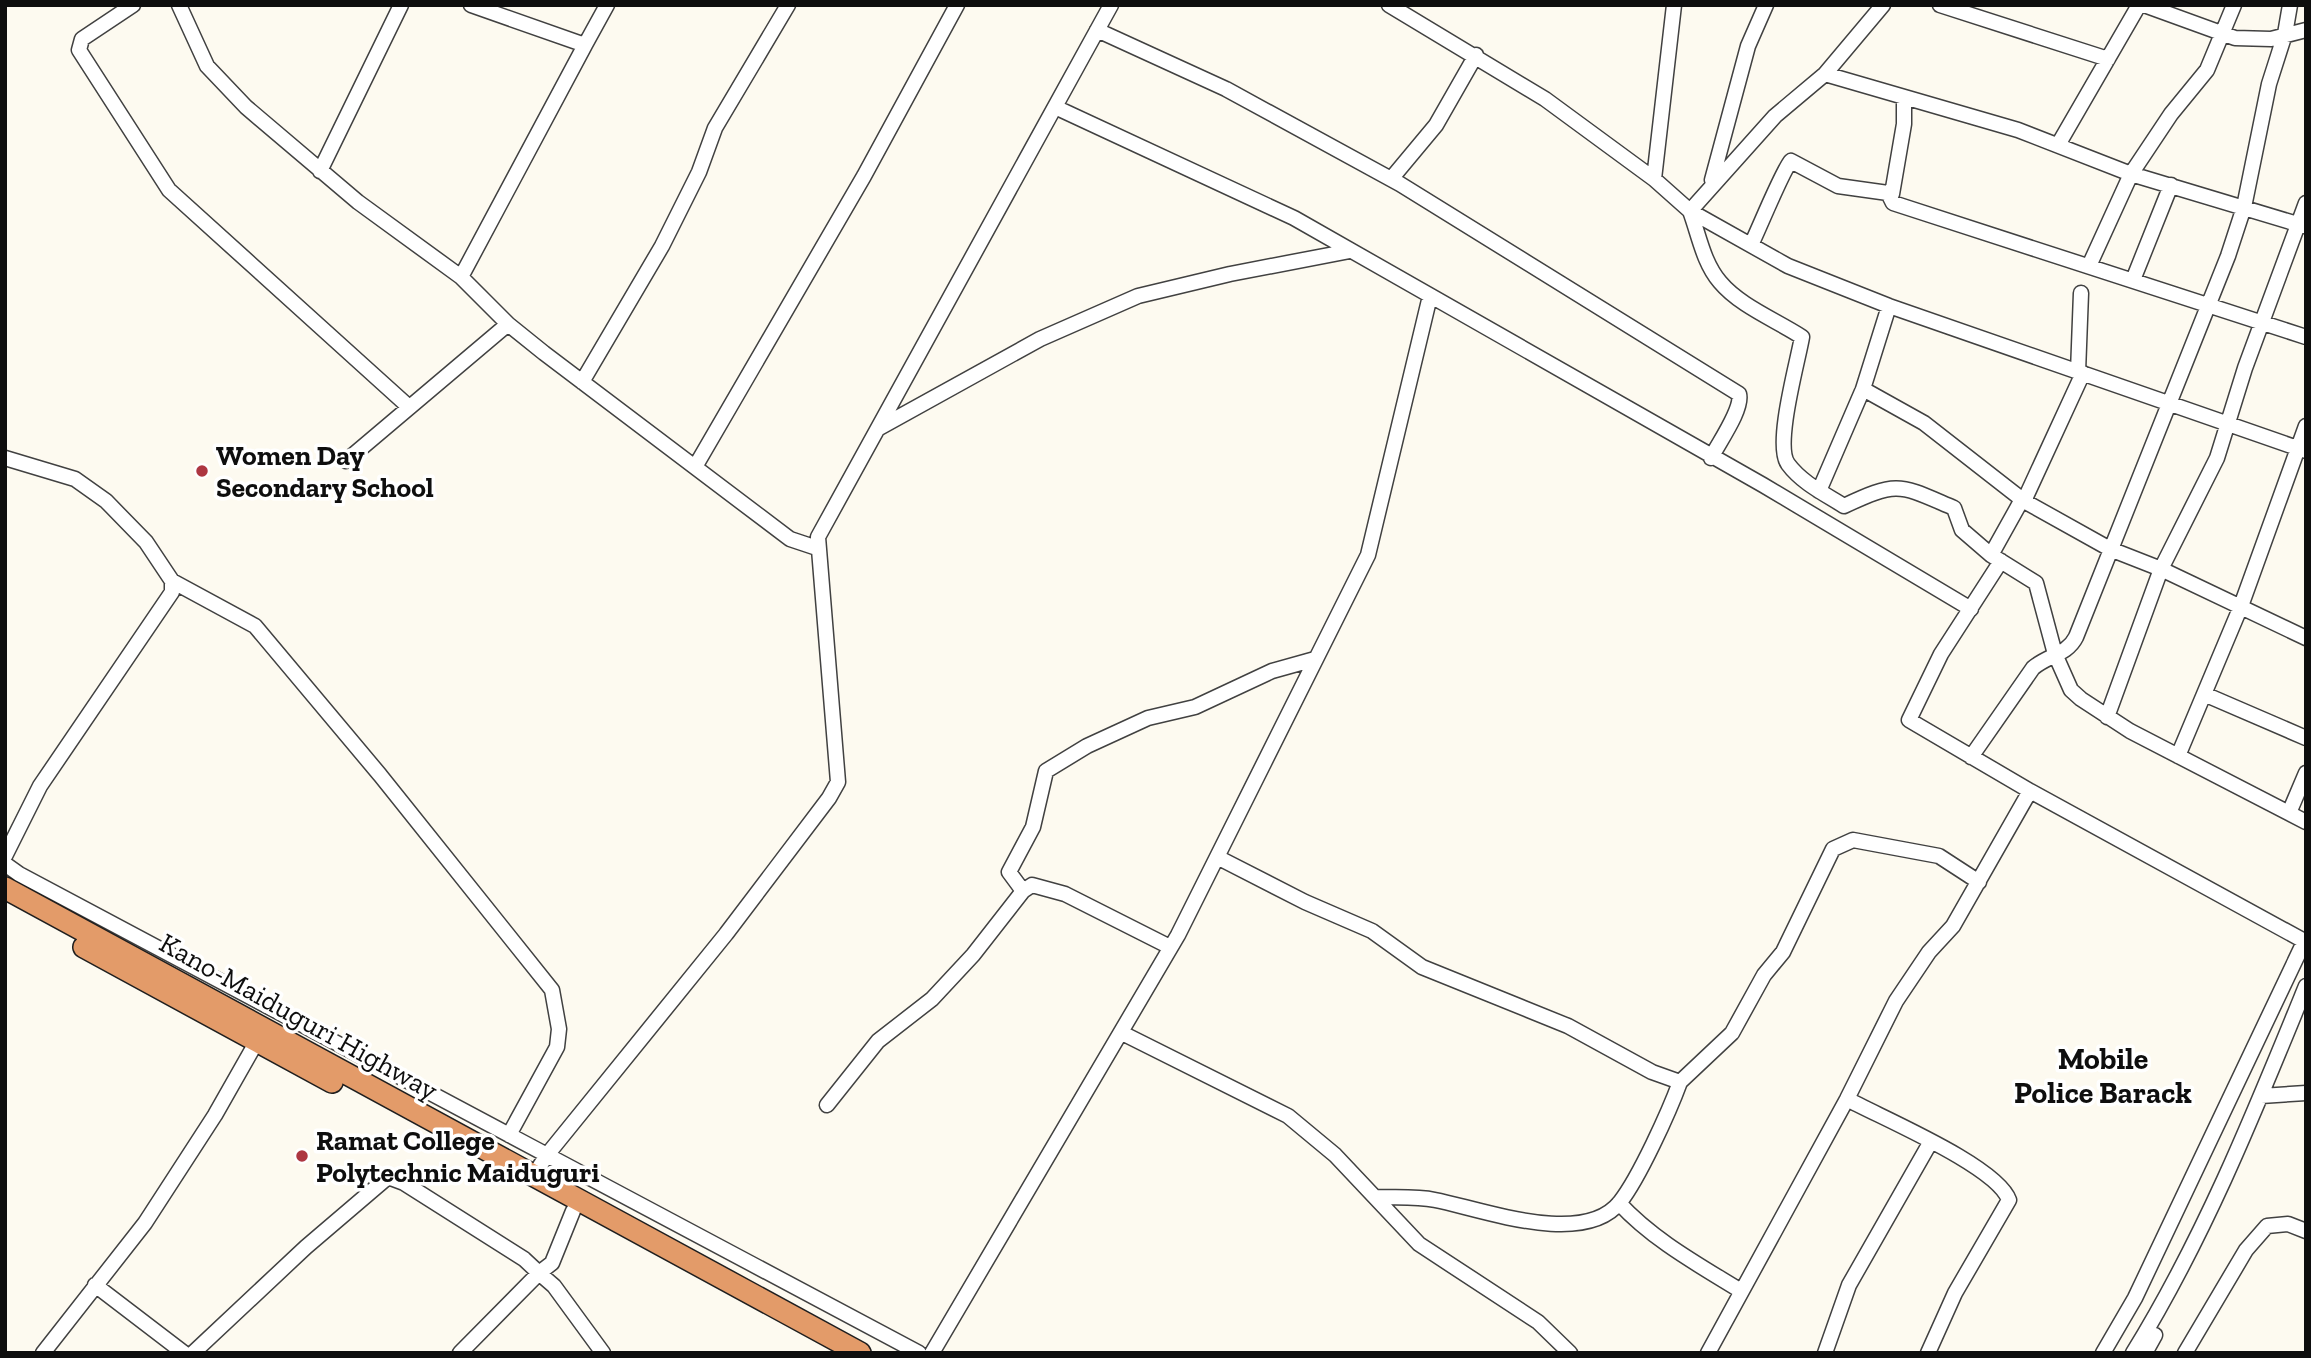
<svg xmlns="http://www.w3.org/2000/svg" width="2311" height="1358" font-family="'Zilla Slab',serif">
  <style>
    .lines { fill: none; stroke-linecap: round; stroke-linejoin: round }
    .minor-casing { stroke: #414141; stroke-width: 17 }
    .highway-casing { stroke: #1f1f1f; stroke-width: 24 }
    .minor { stroke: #fff; stroke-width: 14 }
    .highway { stroke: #e39b69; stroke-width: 21 }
    .poi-dot { fill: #ad3641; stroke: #fff; stroke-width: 2.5 }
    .labels { text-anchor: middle; stroke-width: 7; stroke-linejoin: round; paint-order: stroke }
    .poi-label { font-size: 28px; font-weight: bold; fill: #0e0e0e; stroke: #fff; text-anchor: start }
    .street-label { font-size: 28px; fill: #0e0e0e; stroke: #fff }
    .neighbourhood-label { font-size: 30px; font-weight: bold; fill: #0e0e0e; stroke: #fff }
  </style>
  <rect width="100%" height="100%" fill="#fdfaf0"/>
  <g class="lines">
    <defs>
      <path id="minor" d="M133,5L82,39L79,50L169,190L409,407
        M179,5L207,66L246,107L358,202L461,277L508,324L544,353L790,539L817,548
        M471,5L585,45L607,5
        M1389,5L1545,99L1654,179L1690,211L1788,266L1889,306L2306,451
        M1883,5L1825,74L1775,116L1690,211C1699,235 1703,262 1720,282C1740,306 1776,320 1802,337C1798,361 1774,445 1788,464C1802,483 1825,494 1844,506C1899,480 1900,485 1954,508L1962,530L1991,555L2036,583L2055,654L2071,690L2081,699L2130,731L2306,822
        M1940,5L2108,59
        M2144,5L2235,38L2271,39L2306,30
        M1097,30L1226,89L1400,184L1739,394C1743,409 1719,442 1711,458
        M1825,74L2018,130L2131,174L2304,226
        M1055,107L1294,218L1763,485L1971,609
        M2058,145L2139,5
        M320,171L401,5
        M1391,179L1436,125L1476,55
        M1654,179L1674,5
        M1712,180L1748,46L1766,5
        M1892,194L1904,124V98
        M1751,245C1759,229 1783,169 1791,161L1838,186L1888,193L1893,203L2306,337
        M2089,266L2131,174L2171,114L2207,70L2234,5
        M461,277L585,45
        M2133,280L2171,185
        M2078,372L2081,293
        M582,382L662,246L699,172L715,128L788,5
        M1863,389L1924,423L2024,501L2110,549L2161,569L2306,638
        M879,428L1040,339L1138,296L1230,274L1350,251
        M5,458L75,479L106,501L146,542L172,581L255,626L380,775L552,990L559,1029L557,1047L509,1135
        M346,461L508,324
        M695,467L864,176L957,5
        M1819,491L1863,389L1889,306
        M1991,555L2020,503L2024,501L2083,373
        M2001,561L1941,654L1909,720L2030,791L2306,942
        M2204,694L2306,738
        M2107,717L2161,569L2217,458L2245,368L2306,203
        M2178,756L2241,606L2306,426
        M1971,757L2033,668C2048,655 2067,655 2076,637L2228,256L2244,207L2269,84L2285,34L2290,5
        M2289,813L2306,773
        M5,856L40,786L172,592V581
        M1217,857L1305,902L1372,931L1422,967L1568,1026L1652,1072L1680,1082C1669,1112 1639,1178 1620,1202C1584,1248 1481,1209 1435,1200C1416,1196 1395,1198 1376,1197
        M5,864L19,874L919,1353
        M1023,891L1009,872L1033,827L1046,771L1087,746L1148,718L1195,707L1272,671L1315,659
        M1122,1033L1288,1116L1335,1155L1419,1244L1538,1322L1570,1353
        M1680,1082L1732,1033L1764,975L1783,952L1833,849L1853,840L1939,856L1979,882
        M2261,1096L2306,1093
        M1847,1099C1882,1118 1997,1166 2009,1200L1955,1293L1928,1353
        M827,1105L878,1041L932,999L973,955L1023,891L1032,885L1065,894L1170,947
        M534,1175L547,1155L726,934L829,798L838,782L818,537L1111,5
        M1619,1203C1653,1240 1699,1265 1741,1291
        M573,1211L552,1263L539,1273L554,1286L603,1353
        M95,1285L184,1353
        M43,1353L145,1223L215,1115L261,1034
        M193,1353L306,1247L388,1177L404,1183L524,1259L539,1273L460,1353
        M932,1353L1178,935L1368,555L1430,296
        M1708,1353L1847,1099L1896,1001L1929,952L1953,926L2030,791
        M1825,1353L1849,1285L1930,1143
        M2103,1353L2135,1298L2304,942
        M2133,1353C2204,1238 2255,1111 2306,986
        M2145,1353L2155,1335
        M2185,1353L2246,1250L2267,1226L2288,1224L2306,1231"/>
      <path id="highway" d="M5,888L860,1353
        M84,947L332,1082"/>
    </defs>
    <use href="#minor" class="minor-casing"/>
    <use href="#highway" class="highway-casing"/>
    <use href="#minor" class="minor"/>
    <use href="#highway" class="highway"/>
  </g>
  <g class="poi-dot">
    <circle cx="202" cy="471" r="7"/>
    <circle cx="302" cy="1156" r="7"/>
  </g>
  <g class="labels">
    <g class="poi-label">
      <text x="216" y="465">Women Day<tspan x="216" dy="32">Secondary School</tspan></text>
      <text x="316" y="1150">Ramat College<tspan x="316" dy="32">Polytechnic Maiduguri</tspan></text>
    </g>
    <g class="street-label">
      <text transform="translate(299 1016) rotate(29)" y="10">Kano-Maiduguri Highway</text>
    </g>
    <g class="neighbourhood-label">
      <text x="2103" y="1069">Mobile<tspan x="2103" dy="34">Police Barack</tspan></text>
    </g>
  </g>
  <rect width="2311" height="1358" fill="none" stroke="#0e0e0e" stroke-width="14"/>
</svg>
